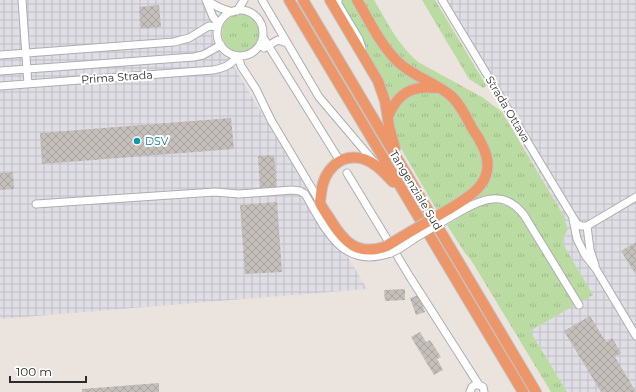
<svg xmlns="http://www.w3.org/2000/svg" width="636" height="392" font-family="Montserrat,sans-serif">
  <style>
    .industrial { fill: url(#industrial-grid) }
    .grass { fill: url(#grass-tufts) }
    .building { fill: url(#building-cross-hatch) }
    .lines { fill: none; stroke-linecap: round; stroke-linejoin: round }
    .minor-casing { stroke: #abaeb5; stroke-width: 9 }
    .highway-casing { stroke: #c4c4c4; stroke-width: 12 }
    .minor { stroke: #fff; stroke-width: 7 }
    .highway { stroke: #ec9669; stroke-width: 10 }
    .minor-bridge-casing { stroke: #abaeb5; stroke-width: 9; stroke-linecap: butt }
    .highway-bridge-casing { stroke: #c4c4c4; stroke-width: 12; stroke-linecap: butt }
    .minor-bridge { stroke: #fff; stroke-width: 7 }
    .highway-bridge { stroke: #ec9669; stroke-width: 10 }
    .culture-dot { fill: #0f9aa8; stroke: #fff; stroke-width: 1.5 }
    .labels { text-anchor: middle; stroke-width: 4; stroke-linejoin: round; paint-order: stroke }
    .street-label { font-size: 11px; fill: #2b2b2b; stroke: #fff }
    .culture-label { font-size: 11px; fill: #0d838f; stroke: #fff; text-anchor: start }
  </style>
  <defs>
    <pattern id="industrial-grid" width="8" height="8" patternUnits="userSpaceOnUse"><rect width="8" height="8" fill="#dfdee4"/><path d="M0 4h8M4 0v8" fill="none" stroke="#c0bfc4"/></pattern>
    <pattern id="grass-tufts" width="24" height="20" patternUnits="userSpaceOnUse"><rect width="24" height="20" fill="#badba1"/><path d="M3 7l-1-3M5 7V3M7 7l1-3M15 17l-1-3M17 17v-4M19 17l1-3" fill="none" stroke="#a0bc8b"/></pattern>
    <pattern id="building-cross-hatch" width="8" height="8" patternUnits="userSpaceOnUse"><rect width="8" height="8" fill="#c4bfba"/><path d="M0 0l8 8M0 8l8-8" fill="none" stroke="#a9a4a0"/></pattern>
  </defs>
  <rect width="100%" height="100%" fill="#ebe4de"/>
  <path class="industrial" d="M0,0H202L210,14V20L213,28L212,36L214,43L219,52L230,60L367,289L0,319Z
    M441,0H636V392H567L530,331L592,295L564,246L563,239L567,233L562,213Z"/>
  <path class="grass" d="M340,0H353L381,46L425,83L392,101L361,39L342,7Z
    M361,0H374C387,22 398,45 418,62L482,97L502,112L562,213L568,229L563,239L564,246L593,295L581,302L529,218L498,196H484L473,201L472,199L490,174L460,101L394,53Z
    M422,0H435L486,85L485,87L483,88L469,79Z
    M222 33a19 19 0 1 1 38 0a19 19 0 1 1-38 0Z
    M438,92L452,100L482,149L484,167L478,184L438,212L396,140L392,123L395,108L412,93Z
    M487,203C500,202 507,205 517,212L575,305L530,331L567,392H551L471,260L465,253L447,225L475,207Z"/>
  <path class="building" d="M159,5L161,27L141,29L139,7Z
    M231,118L234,149L42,164L40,133Z
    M274,155L277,188L260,189L258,156Z
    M13,172L14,189L0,190V173Z
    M277,202L282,272L245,274L240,205Z
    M636,242V275L621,251Z
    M405,289V300L385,301L384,290Z
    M419,295L425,312L416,315L410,298Z
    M590,316L606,342L612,338L621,353L615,357L636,392H601L564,331Z
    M420,332L426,342L430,340L441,357L437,359L443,370L434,375L411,337Z
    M159,383V392H82V389Z"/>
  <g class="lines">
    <defs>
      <path id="minor" d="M22,0L28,84
        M206,0L213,17L219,24
        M208,0C214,7 224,9 233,12
        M262,0L319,97L375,163
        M338,0V4L359,39L362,48
        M442,0L577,224L581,226H587L636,197
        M217 33a23 23 0 1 1 46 0a23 23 0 1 1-46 0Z
        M237,11L244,0
        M263,37L338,158
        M264,48L278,40L287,43
        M0,55L174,42L189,38L209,26L218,27
        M238,56L241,66L256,89L271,120L320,202
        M0,71L194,57L203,55L221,45
        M0,86L213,70C224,68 231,65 238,56
        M347,173L410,277L479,385L483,387L484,392
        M36,204L215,192L239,194L292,190L300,191L305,194C326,229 341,270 391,253
        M449,218C475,203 501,185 524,215L579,305
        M573,219L577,239L585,255L596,269L636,336
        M587,226L590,250L595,265
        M399,249L414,239
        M470,392L472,387L475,385H479"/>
      <path id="highway" d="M289,0L523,392
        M303,0L536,392
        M330,0L378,81L385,101L389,126L395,148
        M357,0C369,20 380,44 397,61C412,76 434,82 450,95C460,103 466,117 472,128C477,135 481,142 484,149C498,182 469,197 446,211
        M388,117C397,94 411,85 436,88
        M395,241L410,232
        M387,246C357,257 344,242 330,219C327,214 322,208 320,203C320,200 321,196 321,194C323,171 340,152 364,159C376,163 384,173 393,182"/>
    </defs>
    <use href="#minor" class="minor-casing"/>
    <use href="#highway" class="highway-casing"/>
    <use href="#minor" class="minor"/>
    <use href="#highway" class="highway"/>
    <defs>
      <path id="minor-bridge" d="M414,239L449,218
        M391,253L399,249"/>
      <path id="highway-bridge" d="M410,232L446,211
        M387,246L395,241"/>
    </defs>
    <use href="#minor-bridge" class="minor-bridge-casing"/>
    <use href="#highway-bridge" class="highway-bridge-casing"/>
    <use href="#minor-bridge" class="minor-bridge"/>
    <use href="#highway-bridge" class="highway-bridge"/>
  </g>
  <circle class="culture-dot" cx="137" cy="141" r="4"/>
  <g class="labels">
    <g class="street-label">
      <text transform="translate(117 77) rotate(-4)" y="4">Prima Strada</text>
      <text transform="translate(508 109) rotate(59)" y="4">Strada Ottava</text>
      <text transform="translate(416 190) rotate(59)" y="4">Tangenziale Sud</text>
    </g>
    <g class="culture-label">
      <text x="145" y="145">DSV</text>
    </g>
  </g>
  <path d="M10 376v6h76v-6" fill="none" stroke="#2b2b2b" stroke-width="2"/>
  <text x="16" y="376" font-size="12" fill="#2b2b2b" stroke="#ffffff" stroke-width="3" paint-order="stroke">100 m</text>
</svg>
